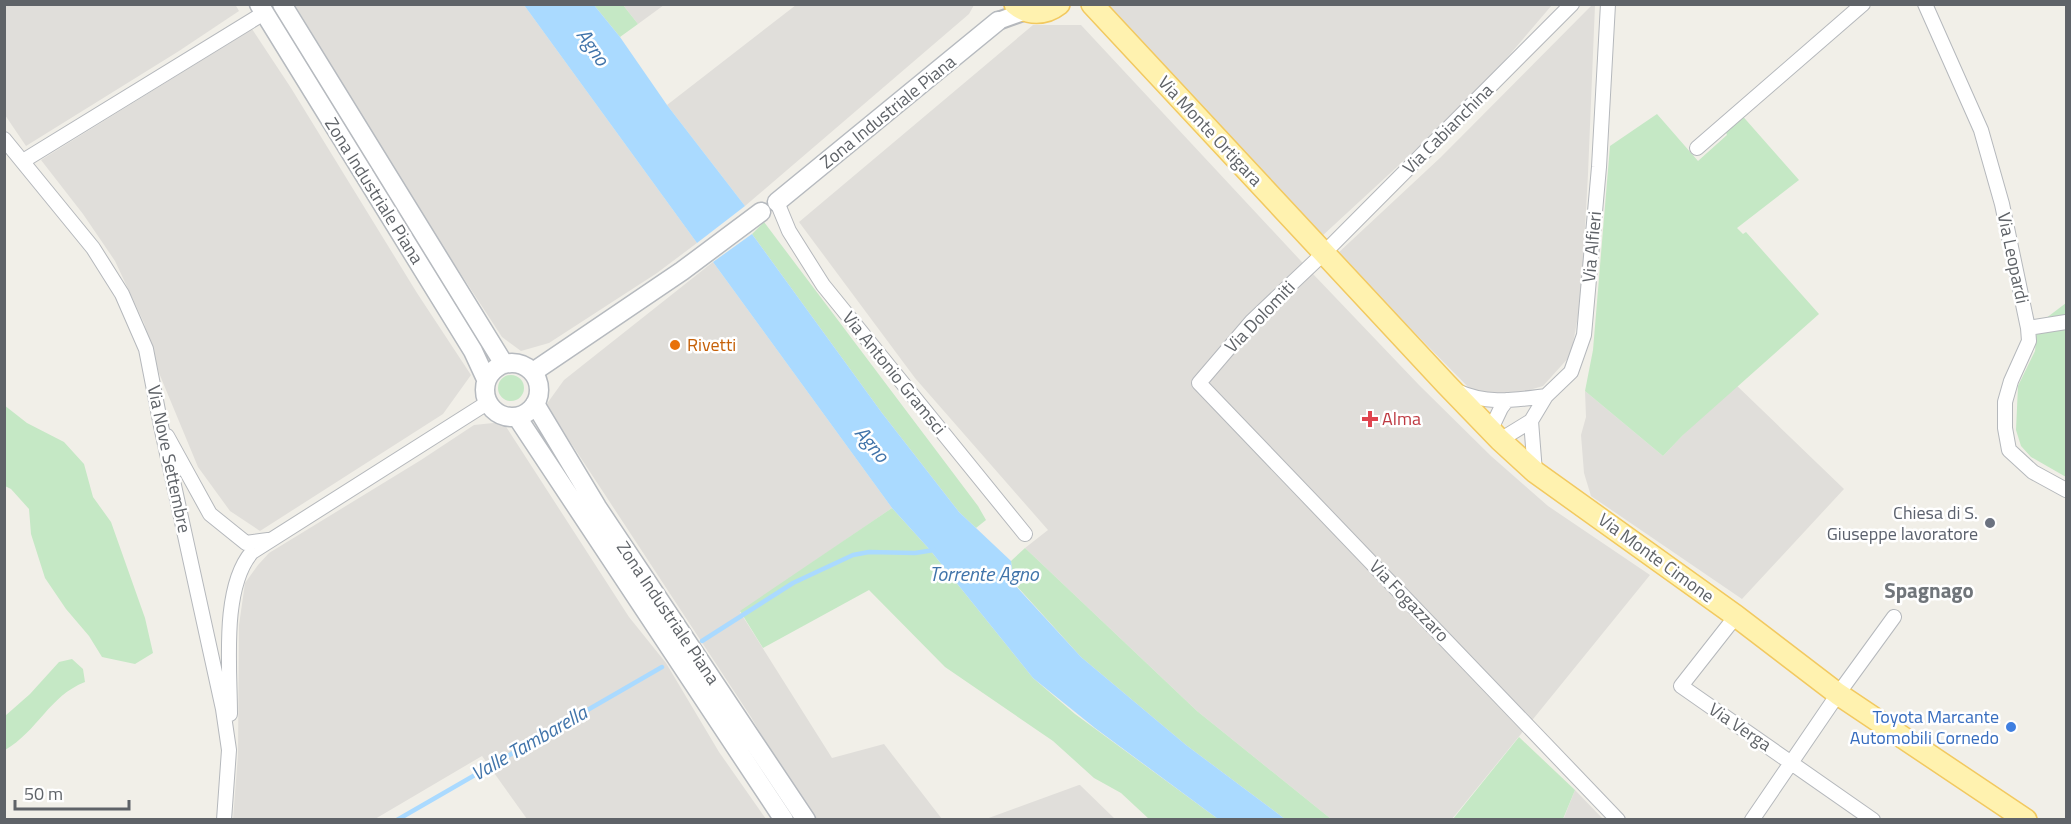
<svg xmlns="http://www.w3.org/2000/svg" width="2071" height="824" font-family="'Titillium Web',sans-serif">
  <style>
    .industrial { fill: #e0deda }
    .green { fill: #c5e8c5 }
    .water { fill: #aadaff }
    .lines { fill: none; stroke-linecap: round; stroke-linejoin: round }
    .stream { stroke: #aadaff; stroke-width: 4.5 }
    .minor-casing { stroke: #b5b8bc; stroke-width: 16 }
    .tertiary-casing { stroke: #b5b8bc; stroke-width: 20 }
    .secondary-casing { stroke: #b6babf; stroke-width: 21 }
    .primary-casing { stroke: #f2c960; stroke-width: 24 }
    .minor { stroke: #fff; stroke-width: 14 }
    .tertiary { stroke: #fff; stroke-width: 16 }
    .secondary { stroke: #fff; stroke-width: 18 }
    .primary { stroke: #fff2af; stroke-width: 21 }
    .food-dot { fill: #e8710a; stroke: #fff; stroke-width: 2 }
    .health-dot { fill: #e0444e; stroke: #fff; stroke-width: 2 }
    .worship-dot { fill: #6b7280; stroke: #fff; stroke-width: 2 }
    .shop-dot { fill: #3f7fe0; stroke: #fff; stroke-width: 2 }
    .labels { text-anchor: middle; stroke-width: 5; stroke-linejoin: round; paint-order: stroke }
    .street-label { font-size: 18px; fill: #5f6368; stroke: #fff }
    .food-label { font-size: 18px; fill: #c56008; stroke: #fff; text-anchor: start }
    .health-label { font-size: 18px; fill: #be3a42; stroke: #fff; text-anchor: start }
    .worship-label { font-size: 18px; fill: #5b616d; stroke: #fff; text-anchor: end }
    .shop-label { font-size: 18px; fill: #366cbe; stroke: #fff; text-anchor: end }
    .water-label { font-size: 20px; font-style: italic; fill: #4174aa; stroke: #fff }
    .quarter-label { font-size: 21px; font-weight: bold; fill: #70757a; stroke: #fff }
  </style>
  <rect width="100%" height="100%" fill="#f1efe8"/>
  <path class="industrial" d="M235,4L239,11L179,51L26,146L5,115V5Z
    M295,5H524L697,243L657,273L549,343L521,351L502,337L421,213Z
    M623,5H664L638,24Z
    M796,5H974L969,14L745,206L667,105Z
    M1108,5H1552L1499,67L1425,141L1321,237Z
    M1592,5H1595L1588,174L1581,299L1571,355L1543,386L1522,392L1478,397L1337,254L1441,157Z
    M1033,25H1081L1314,275L1419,385L1491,456L1548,506L1650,575L1452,819H1331L1197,711L1025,548L1048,530L915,378L799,222Z
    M252,29L291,88L417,293L471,375L443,414L260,531L230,511L198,467L159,373L144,323L115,261L83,214L41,160Z
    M713,262L892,508L740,612L832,758L884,744L942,819H809L751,717L546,405L564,380Z
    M1733,382L1844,489L1742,599L1591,496L1584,473L1581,435L1586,417L1585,391L1663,456Z
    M503,422L629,617L666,663L719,752L766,819H527L482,756L375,819H233L238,755L239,625L245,583L258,565L269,553L421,460L474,425Z
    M1080,785L1115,819H986L1079,785Z
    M1575,790L1603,819L1563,820Z"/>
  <path class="green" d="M594,5H623L638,24L620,37Z
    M1739,112L1799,180L1737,228L1743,234L1746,232L1819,314L1683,435L1663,456L1585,391L1593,350L1610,146L1657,114L1698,161L1727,135L1724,127Z
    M764,222L978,506L986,520L976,528L959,512L882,413L752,234Z
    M2066,303V477L2031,457L2021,446L2016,430L2018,386L2035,351L2037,325Z
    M498 388a13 13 0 1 1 26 0a13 13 0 1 1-26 0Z
    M4,405L27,423L64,442L84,464L93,497L111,522L145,618L153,653L135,664L102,657L89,636L66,609L45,578L31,534L29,509L11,489L5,486Z
    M892,508L930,550L1033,678L1075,714L1218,819H1149L1121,793L1094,778L1053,741L945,667L869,590L763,648L740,611Z
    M1025,548L1197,711L1331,819H1285L1186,745L1081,657L1014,583L1011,561Z
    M72,659L83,669L85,682C49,696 38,731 5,750V716L30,694L59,662Z
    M1519,737L1575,790L1563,819H1453Z"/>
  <path class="water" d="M524,5H594L620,37L667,105L745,206L697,243Z
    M752,234L882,413L959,512L1011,561L1014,584L1081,657L1186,745L1285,819H1218L1095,728L1033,678L930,550L892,508L713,262Z"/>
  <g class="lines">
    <path class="stream" d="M702,641L793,583L853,555L869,552L915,553L934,550
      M397,820L662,667"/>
    <defs>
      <path id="minor" d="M1572,4L1324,253L1252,321L1199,383L1618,820
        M1925,4L1981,130L2002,204L2028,328L2029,341L2011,381L2005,402V428L2009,450L2033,472L2066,490
        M4,139L93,248L122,294L146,349L161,426L223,709L229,750L224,820
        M1697,148L1863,4
        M23,161L264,13
        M777,202L789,231L823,285L1025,534
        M2028,328L2066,322
        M1457,391C1487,405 1514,400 1546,396
        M1491,429L1501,408L1507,400
        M167,436L210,514L246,543L268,540
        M1500,440L1531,421
        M1535,472L1531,421L1546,396L1571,372L1584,335L1599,167L1608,4
        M1736,616L1681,686L1873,820
        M230,714C230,668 221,588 252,552L487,403
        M1752,820L1838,694L1894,617"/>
      <path id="tertiary" d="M998,21L1026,11"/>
      <path id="secondary" d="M259,4L473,351L486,379
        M282,4L504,364
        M777,202L998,21
        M485 390a27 27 0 1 1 54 0a27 27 0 1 1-54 0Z
        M533,372L682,271L761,212
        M535,404L597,507L806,820
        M517,417L784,820"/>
      <path id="primary" d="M1015,4C1028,15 1045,15 1059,4
        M1092,4L1446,384L1500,440L1535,472L1736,616L1838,694L2026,820"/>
    </defs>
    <use href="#minor" class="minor-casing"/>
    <use href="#tertiary" class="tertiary-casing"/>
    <use href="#secondary" class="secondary-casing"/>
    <use href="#primary" class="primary-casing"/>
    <use href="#minor" class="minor"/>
    <use href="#tertiary" class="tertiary"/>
    <use href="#secondary" class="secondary"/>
    <use href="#primary" class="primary"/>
  </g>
  <circle class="food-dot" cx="675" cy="345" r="6"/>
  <path class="health-dot" d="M1367 410h6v6h6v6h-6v6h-6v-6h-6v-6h6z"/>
  <circle class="worship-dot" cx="1990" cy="523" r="6"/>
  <circle class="shop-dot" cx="2011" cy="727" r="6"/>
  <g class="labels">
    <g class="street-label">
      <text transform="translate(888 112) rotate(-39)" y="6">Zona Industriale Piana</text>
      <text transform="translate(1448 129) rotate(-45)" y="6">Via Cabianchina</text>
      <text transform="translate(1210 131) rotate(47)" y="6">Via Monte Ortigara</text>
      <text transform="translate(374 191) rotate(58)" y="6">Zona Industriale Piana</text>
      <text transform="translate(1592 247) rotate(-85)" y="6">Via Alfieri</text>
      <text transform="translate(2013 258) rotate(78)" y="6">Via Leopardi</text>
      <text transform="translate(1260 317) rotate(-46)" y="6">Via Dolomiti</text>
      <text transform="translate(894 373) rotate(51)" y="6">Via Antonio Gramsci</text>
      <text transform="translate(169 459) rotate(78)" y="6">Via Nove Settembre</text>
      <text transform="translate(1656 558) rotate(36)" y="6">Via Monte Cimone</text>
      <text transform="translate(1409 601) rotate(46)" y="6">Via Fogazzaro</text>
      <text transform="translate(668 613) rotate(56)" y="6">Zona Industriale Piana</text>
      <text transform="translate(1740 727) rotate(34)" y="6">Via Verga</text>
    </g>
    <g class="food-label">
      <text x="687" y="351">Rivetti</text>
    </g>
    <g class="health-label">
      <text x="1382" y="425">Alma</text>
    </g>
    <g class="worship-label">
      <text x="1978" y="519">Chiesa di S.<tspan x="1978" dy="21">Giuseppe lavoratore</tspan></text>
    </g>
    <g class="shop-label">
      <text x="1999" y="723">Toyota Marcante<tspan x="1999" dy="21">Automobili Cornedo</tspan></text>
    </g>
    <g class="water-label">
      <text transform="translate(593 47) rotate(55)" y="7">Agno</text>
      <text transform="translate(872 444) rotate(50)" y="7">Agno</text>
      <text x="984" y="581">Torrente Agno</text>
      <text transform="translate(529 743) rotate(-30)" y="7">Valle Tambarella</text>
    </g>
    <g class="quarter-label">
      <text x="1929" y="598">Spagnago</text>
    </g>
  </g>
  <rect width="2071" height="824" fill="none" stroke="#5f6368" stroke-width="12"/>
  <path d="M15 800v9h114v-9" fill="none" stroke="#5f6368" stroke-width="3"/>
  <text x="24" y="800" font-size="18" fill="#5f6368" stroke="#ffffff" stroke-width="4.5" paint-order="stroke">50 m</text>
</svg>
